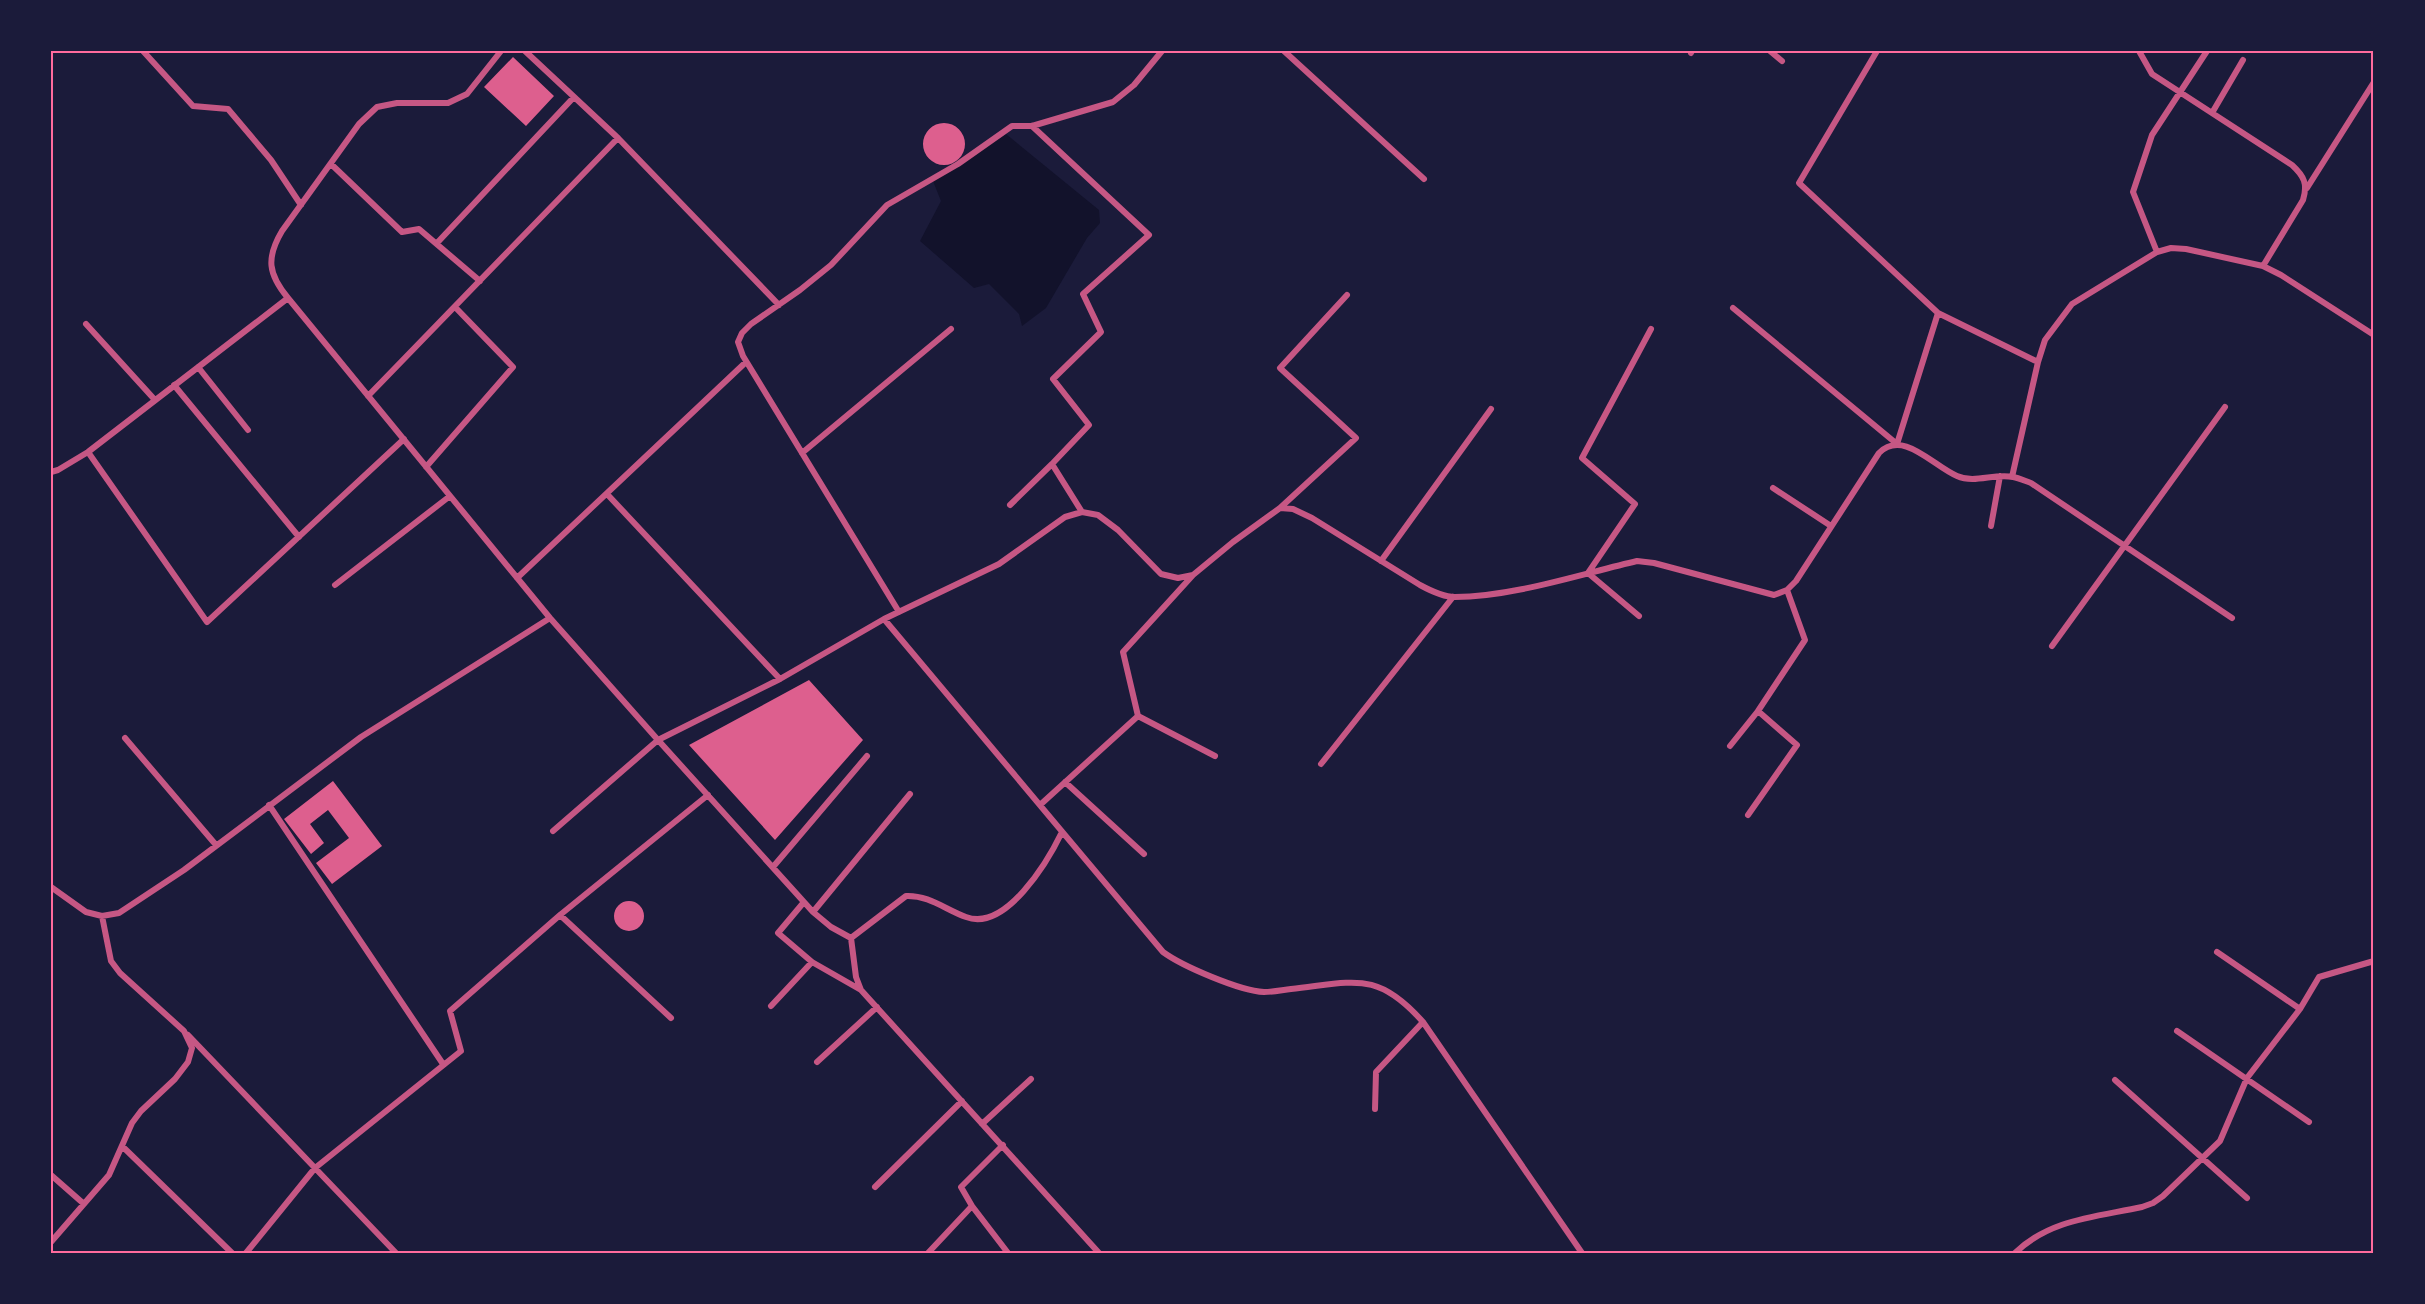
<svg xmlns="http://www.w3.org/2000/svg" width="2425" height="1304" font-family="'Work Sans',sans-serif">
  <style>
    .water { fill: #12122b }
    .building { fill: #dd5f8e }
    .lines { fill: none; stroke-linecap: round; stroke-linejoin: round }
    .minor { stroke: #c65784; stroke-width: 6 }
    .neatline { fill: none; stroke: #ff6b9d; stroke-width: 2 }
  </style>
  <rect width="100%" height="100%" fill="#1b1b3a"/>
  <path class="water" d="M1006,134L1099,210L1100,223L1087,238L1046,308L1022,326L1019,314L989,284L974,288L920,241L941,201L933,181Z"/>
  <path class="building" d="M513,57L554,96L526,126L484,87Z
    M923 144a21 21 0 1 1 42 0a21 21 0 1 1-42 0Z
    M809,680L863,740L775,840L689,745Z
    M333,781L382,846L332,884L316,863L349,838L328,810L310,824L324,843L311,854L284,819Z
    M614 916a15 15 0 1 1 30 0a15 15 0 1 1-30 0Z"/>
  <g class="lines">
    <path class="minor" d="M143,51L193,106L228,109L271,160L301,205
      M501,51L467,94L448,103H397L377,107L359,124L282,231C266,258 268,274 288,298L550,618L658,740L780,679L884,619L999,564L1065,517L1082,512L1098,515L1118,530L1161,574L1178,578L1193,575L1233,542L1280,508L1293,509L1312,518L1420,585C1431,591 1443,597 1455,597C1512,597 1581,574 1637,561L1654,563L1774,595L1787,590L1796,581L1879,453C1903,429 1933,466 1957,476C1975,484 1994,473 2013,477C2019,478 2025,481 2031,483L2232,618
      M525,51L618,138L779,305
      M1284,51L1424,179
      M1770,51L1782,61
      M1877,51L1799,183L1938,313L2038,362
      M2139,51L2152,74L2292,165C2304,176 2308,184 2303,200L2263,266
      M1691,53L1692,51
      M2212,113L2243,60
      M1032,126L1149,235L1083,294L1101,332L1053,379L1089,425L1052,464L1082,512
      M331,164L402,232L419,229L480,281
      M2307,188L2374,82
      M437,243L574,97
      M2157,252L2133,192L2152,135L2207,51
      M1733,308L1897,444L1938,313
      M86,324L155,400
      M198,367L248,430
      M174,385L299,537
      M368,396L618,138
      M88,452L207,622L404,439
      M802,453L951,329
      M426,467L513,367L455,307
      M51,472L58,470L88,452L288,298
      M2012,477L2038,362L2045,340L2072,304L2157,252L2171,248L2186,249L2263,266L2281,275L2374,335
      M1773,488L1831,526
      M607,494L780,679
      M1010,505L1052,464
      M1280,508L1356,438L1280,368L1347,295
      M1991,526L2000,476
      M1381,561L1491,409
      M517,578L746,362
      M335,585L450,496
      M899,612L743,356L738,342L742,333L751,324L800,290L831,265L887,205L958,164L1012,126H1032L1113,102L1134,85L1162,51
      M1639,616L1588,573L1635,504L1582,458L1651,329
      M884,619L1163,952C1182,966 1240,991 1264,992C1273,992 1282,990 1291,989C1355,982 1377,970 1423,1022L1582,1253
      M2052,646L2225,407
      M1138,716L1215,756
      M125,738L216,845
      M1730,746L1758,711
      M1321,764L1453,597
      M1065,782L1144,854
      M269,805L443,1064
      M1040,805L1138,716L1123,652L1193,575
      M1748,815L1797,745L1758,711L1805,640L1787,590
      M553,831L658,740L813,912L831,927L851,938L856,977L861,990L1099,1253
      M773,867L867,756
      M51,887L86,912L102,916L119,913L184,870L361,737L550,618
      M804,902L778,933L812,962L861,990
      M813,912L910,794
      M560,915L671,1018
      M851,938L906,896C929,895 946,910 966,917C1006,932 1048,861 1062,832
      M2217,952L2300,1009
      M771,1006L812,962
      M2177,1031L2309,1122
      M188,1035L315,1168L246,1253
      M817,1062L877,1007
      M2115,1080L2247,1198
      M1375,1109L1376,1072L1423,1022
      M982,1124L1031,1079
      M122,1146L232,1253
      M51,1175L84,1204
      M875,1187L962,1101
      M972,1206L1008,1253
      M51,1242L109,1175L132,1123L141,1111L175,1079L188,1062L192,1048L184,1031L120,973L111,961L102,916
      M396,1253L315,1168L461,1051L450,1011L560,915L708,795
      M928,1253L972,1206L961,1187L1003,1145
      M2015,1253C2050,1219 2096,1217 2142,1207L2153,1203L2163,1196L2220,1141L2247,1078L2300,1009L2319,977L2374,961"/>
  </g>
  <rect width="2425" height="1304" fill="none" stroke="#1b1b3a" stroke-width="105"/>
  <rect x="52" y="52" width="2320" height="1200" class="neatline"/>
</svg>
